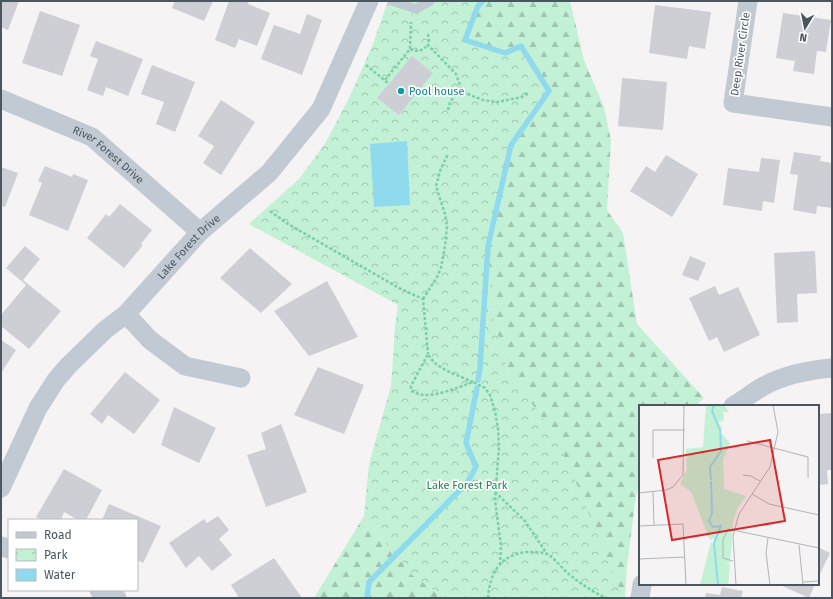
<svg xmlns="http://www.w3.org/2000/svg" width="833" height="599" font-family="'Fira Sans',sans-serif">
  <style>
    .forest { fill: url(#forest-firs) }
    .park { fill: url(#park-crowns) }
    .water { fill: #90daee }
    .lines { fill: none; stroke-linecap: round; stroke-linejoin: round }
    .stream { stroke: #90daee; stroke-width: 5.5 }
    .building { fill: #cdcfd5 }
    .path { stroke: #7ad0a6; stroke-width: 2.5; stroke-dasharray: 3 2; stroke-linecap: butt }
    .service { stroke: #c1cad2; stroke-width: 9 }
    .minor { stroke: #c1cad2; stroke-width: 19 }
    .culture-dot { fill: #0f9aa8; stroke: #fff; stroke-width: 1.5 }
    .labels { text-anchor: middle; stroke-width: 3.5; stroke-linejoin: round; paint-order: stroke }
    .street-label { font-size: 11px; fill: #4a5661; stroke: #fff }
    .culture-label { font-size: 11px; fill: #0d838f; stroke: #fff; text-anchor: start }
    .park-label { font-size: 11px; fill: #17864f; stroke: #fff }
    .inset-river { fill: none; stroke: #90daee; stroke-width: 2 }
    .inset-road { fill: none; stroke: #b1b4b9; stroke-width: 1 }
    .view { fill: #d62828; fill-opacity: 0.15; stroke: #d62828; stroke-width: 2 }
    .inset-edge { fill: none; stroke: #4a5661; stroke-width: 2 }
  </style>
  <defs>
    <pattern id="forest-firs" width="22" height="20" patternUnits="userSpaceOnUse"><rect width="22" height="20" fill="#c3f1d5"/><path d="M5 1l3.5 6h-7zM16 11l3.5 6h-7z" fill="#a0c6b0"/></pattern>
    <pattern id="park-crowns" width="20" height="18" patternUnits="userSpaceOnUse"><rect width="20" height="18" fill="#c3f1d5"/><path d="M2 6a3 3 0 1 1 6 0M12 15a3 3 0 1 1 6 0" fill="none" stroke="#a0c6b0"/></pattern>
  </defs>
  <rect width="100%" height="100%" fill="#f5f3f3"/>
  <path class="forest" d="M474,1H570L584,60L604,107L611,140L607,210L623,233L637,324L704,398L696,406H640V486L636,495L627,567L625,598H623L508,372L493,317L459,46Z
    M364,516L411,574L445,598H314Z"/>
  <path class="park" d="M388,1H483L478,6L465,40L505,53L521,46L549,91L511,145L488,246L493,317L508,372L547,424L571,470L623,598H445L411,574L364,516L369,464L391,386L395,327L398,305L249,224L300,178L326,142L349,98L373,44Z"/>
  <path class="water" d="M407,141L410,205L374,207L370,144Z"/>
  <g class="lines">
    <path class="stream" d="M478,380L480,368L488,246L511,145L549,91L521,46L505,53L465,40L478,6L483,1
      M367,598L369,582L467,483L476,467L466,443L477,388"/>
  </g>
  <path class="building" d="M1,1H19L8,30L1,27Z
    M175,1H213L204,21L172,8Z
    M229,1H249L248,4L270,13L257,46L239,39L235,48L215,40Z
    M655,5L711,12L705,49L689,46L687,59L649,53Z
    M40,11L80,25L62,76L22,63Z
    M783,13L831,20L826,52L817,51L814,74L793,71L795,61L776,58Z
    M307,14L322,20L302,75L261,59L274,25L300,34Z
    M96,41L143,59L128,96L106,87L103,96L87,90L98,59L90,56Z
    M412,56L433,73L399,115L377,98Z
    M152,65L195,82L175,132L156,124L164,102L141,94Z
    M622,78L667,82L663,130L618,126Z
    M221,100L255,122L221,175L203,163L214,146L198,136Z
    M794,152L821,156L820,161L832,163V208L817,206L816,214L793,210L798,175L790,174Z
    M666,155L698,174L672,217L630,191L646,166L655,172Z
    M761,158L780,160L774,203L763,201L762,211L723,205L728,168L759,172Z
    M45,166L72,177L73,174L88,180L68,231L29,215L42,183L38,181Z
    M1,167L18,173L5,207L1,206Z
    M120,204L152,230L141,244L143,245L124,268L87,238L106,214L109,217Z
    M25,246L40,259L23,280L61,311L29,349L1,326V315L26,285L6,268Z
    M250,248L292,284L261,313L220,278Z
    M815,251L817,293L797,294L798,322L777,323L774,253Z
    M690,256L706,263L698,281L682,275Z
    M327,281L358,337L309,356L274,311Z
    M715,286L719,295L738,287L760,335L724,352L717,337L709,341L689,298Z
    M1,340L16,350L1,373Z
    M318,367L364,385L344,434L294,415Z
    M125,372L160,400L134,434L108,415L102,424L90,414Z
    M174,407L216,428L199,463L161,445Z
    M831,413L832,470H827L828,484L818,485V414Z
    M281,424L307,492L266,507L247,455L266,449L261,433Z
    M64,469L102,490L86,520H78L64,512L61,520H42L36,517Z
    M109,504L161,526L143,563L137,560V520H102Z
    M218,516L229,530L219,539L232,555L212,571L199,556L186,568L169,543L204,519L207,523Z
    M818,547L830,553L818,578Z
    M274,558L302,598H239L231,585Z
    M778,584H815L809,598Z
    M722,587L743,591L741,598H705L706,593L720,595Z"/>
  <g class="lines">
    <path class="path" d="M428,34L429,40L428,45L456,74L461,88L470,95L483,100L497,102L522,97L529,92
      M410,49C418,52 422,51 428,45
      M366,65L389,84
      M385,80L410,49L411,22
      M448,110L450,102L461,88
      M270,211L288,224L399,288L423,299L428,354
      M423,299L437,277L441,268L445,246L447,226L445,214L436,186L441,168L448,154
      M473,382C458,375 435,369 428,354L411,386V390C425,403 458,387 473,382L485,388L490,395L495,411L498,428L499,447L495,500L501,546L500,565
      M495,492L525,521L547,554
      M488,598C490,572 501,554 528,552C534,552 541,552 547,554C554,557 563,570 570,575C581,584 593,592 606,598"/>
    <path class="service" d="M392,1L416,9L430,1"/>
    <g class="minor">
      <path d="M748,1L733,103L832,117"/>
      <path id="s1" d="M1,99L92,137L200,232"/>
      <path d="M126,314L150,340L185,366L241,378"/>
      <path d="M733,406C743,400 752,393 762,387C783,375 809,370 832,368"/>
      <path id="s2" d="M1,488L38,408L56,380L68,366L105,330L126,314L200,232L269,173L321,109L369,1"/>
      <path d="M1,546L9,549"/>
      <path d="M99,590L117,598"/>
      <path d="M640,598L642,584"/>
    </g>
  </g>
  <circle class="culture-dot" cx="401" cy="91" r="4"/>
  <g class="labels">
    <g class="street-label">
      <text transform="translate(740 54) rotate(-82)" y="4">Deep River Circle</text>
      <text dy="4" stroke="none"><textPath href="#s1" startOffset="122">River Forest Drive</textPath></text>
      <text dy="4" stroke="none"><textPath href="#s2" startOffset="310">Lake Forest Drive</textPath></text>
    </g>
    <g class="culture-label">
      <text x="409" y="95">Pool house</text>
    </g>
    <g class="park-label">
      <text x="467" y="489">Lake Forest Park</text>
    </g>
  </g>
  <g transform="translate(639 405)">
    <rect width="180" height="180" fill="#f5f3f3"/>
    <path d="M67,0H85L90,7H84L85,15L79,18L83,22L82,28L91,38L84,55L64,42ZM47,49L67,76L83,110L81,131L71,135L52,87L41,79L48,64ZM72,137L77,141L80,155L91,160L89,180H61Z" fill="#c3f1d5"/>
    <path d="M64,42L84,55L85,84L107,91L98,104L94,118L91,159L77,155L75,138L82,121L74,122L70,116L73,108L72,85L47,49V44Z" fill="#c3f1d5"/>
    <path class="inset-river" d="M72,75L71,62L82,46L81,25L73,6L75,0M72,76L73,108L70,116L74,122L82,121L75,138L79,180"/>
    <path class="inset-road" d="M108,36L169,52V73M14,53V25H46M104,70L112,71L121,76M14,87L15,120M0,88L27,85L34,82L44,70L45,0M113,89L130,99L180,110M0,121L44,119L47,180M129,133L127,148L131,180M160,140L164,180M0,154L46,152M94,156L84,153V135L89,124L180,143M164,177L180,176M97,180L94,131L100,109L131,62L139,27L134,0"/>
    <path class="view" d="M131,35L146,116L33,135L19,55Z"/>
    <rect width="180" height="180" class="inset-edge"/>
  </g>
  <rect width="833" height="599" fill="none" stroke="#4a5661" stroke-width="4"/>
  <rect x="8" y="519" width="130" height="72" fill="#ffffff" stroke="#b7bbc0"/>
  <rect x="16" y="532" width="20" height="6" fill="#c1cad2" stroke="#b7bbc0"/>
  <text x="44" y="539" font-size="12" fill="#4a5661">Road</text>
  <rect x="16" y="549" width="20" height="12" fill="url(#park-crowns)" stroke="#b7bbc0"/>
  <text x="44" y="559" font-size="12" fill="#4a5661">Park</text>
  <rect x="16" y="569" width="20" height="12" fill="#90daee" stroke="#b7bbc0"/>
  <text x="44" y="579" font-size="12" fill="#4a5661">Water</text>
  <g transform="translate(805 28) rotate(190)" stroke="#ffffff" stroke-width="3" paint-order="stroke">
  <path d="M0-3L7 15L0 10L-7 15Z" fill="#4a5661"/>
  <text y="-6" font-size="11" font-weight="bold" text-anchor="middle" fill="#4a5661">N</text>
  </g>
</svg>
